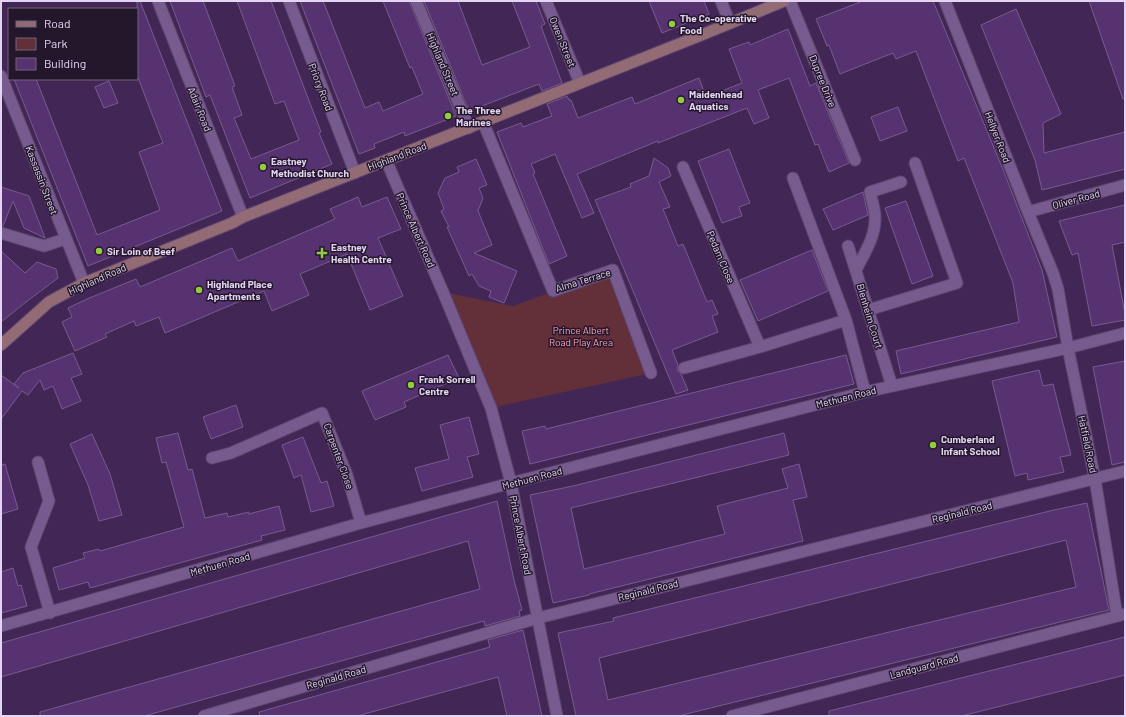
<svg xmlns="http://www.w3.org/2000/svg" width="1126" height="717" font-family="Barlow,sans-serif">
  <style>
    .green { fill: #63303a }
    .building { fill: #563270; stroke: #775b8f; fill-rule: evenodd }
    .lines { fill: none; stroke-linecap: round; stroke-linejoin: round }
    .minor-casing { stroke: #5d456e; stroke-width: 13 }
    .secondary-casing { stroke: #5d456e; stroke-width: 13 }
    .minor { stroke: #775b8e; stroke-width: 11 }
    .secondary { stroke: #936b74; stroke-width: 11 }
    .poi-dot { fill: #93cc3d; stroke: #23172c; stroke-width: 1.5 }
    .labels { text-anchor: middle; stroke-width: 3; stroke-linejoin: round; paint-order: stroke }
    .poi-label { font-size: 10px; font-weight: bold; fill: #e4d5f2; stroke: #23172c; text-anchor: start }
    .street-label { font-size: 10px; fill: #e4d5f2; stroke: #23172c }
    .park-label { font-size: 10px; fill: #fda1b1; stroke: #23172c }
  </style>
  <rect width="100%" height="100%" fill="#422756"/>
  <path class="green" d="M613,270L651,373L491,408L443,292L513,306Z"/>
  <path class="building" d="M137,1H140L222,211L88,266L14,79H36L97,235L160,210L139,152L163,143L137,75Z
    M170,1H203L235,86L232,87L242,115L234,118L251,159L299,140L284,101L275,104L237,1H271L321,132L319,133L332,164L250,198L210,95L206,97Z
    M300,1H323L365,108L379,102L383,111L423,94L412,67L410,68L383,1H409L456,116L405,136L404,132L374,144L375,148L359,154Z
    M424,1H458L482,65L530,47L512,1H536L545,24L541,26L562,83L542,91L539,84L469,111Z
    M649,1H704L709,14L662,33Z
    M863,1H933L1002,167L1042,270L1057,337L901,374L896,351L1019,322L1013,283L964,158L958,161L916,51L896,59L893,53L840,74L829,45L827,46L816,19Z
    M1089,1H1125V98L1123,99Z
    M1016,9L1061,114L1043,123L1044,153L1125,132V169L1042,190L1035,160L981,25Z
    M788,29L810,86L816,83L849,163L829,172L818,144L815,145L789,78L758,90L769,118L754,124L747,108L658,143V141L577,174L594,213L582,218L555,154L531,164L535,173L533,174L567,256L549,264L497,132L521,123L523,127L552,116L547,104L567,96L569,100H571L578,118L632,97L635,104L699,78L706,97L742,83L729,49L749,42L750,45Z
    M109,81L118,103L104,108L95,87Z
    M898,107L907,131L880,141L871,117Z
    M729,149L750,203L739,207L742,216L722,223L698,161Z
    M654,158L668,168L671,176L659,182L670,207L663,209L678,246L683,244L707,302L712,300L718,314L712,316L718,332L672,350L678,365L677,370L681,374L688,390L676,394L595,200L631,187L630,184L649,176Z
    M476,159L487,185L479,188L483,198L478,211L492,245L474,253L517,271L504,303L489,297L491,291L479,286L472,274L469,276L447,227H449L441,211L444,209L438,193L445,178L459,172L457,167Z
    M1,187L29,196L45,238L24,228L13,201L3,226H1Z
    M863,192L868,215L833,230L823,209Z
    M358,197L362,207L387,197L401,229L378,238L403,296L370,310L347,254L300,274L309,295L272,311L264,291L165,333L159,317L136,326L134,321L105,334L107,337L75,351L62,322L72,317L68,308L87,299L136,279L140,287L232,248L238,261L335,219L330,209Z
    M906,201L933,276L912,284L885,208Z
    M1125,205V242L1112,245L1125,314V320L1092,326L1078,253L1072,255L1059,221Z
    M812,250L828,291L758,321L740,280Z
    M1,251L25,273L37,262L56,269L58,278L26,302L1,322Z
    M73,353L82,374L71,378L81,401L62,409L53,386L44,390L40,380L28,395L22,391L1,419V375L19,388L14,384L23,373Z
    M448,355L459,378L404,402L406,407L375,420L362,391Z
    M846,355L854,384L530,464L522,431L545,426L546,429Z
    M1125,361V462L1112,465L1093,367Z
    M1039,370L1043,386L1053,384L1071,455L1060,457L1064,472L1028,480L1027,473L1015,476L992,381Z
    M236,405L243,427L211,439L203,417Z
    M469,417L479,454L467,457L473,477L422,491L415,468L449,459L440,425Z
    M178,433L188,470L192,469L205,518L227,513L228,517L249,512V514L279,506L285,530L261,536L262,540L90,588L88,582L59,590L53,568L85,558L83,553L99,549L100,551L184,527L166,462L162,463L156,438Z
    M784,433L789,455L571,508L584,569L725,534L717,506L788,488L782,469L799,464L807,497L793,500L803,541L589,594V595L553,603L530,495L573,486Z
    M92,434L110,474L122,515L99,521L88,485L70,444Z
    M303,437L321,483L327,481L334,506L311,512L301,475L294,478L282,445Z
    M5,464L18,509L1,514V465Z
    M497,501L514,580L522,610L519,611L520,616L485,626L484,621L144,716H40V712L480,589L468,541L1,677V643Z
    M1087,503L1109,610L678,716H576L558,633L614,621L613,618L1054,510ZM1066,540L1076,587L608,700L599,658Z
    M13,568L18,586L21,585L27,606L1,613V572Z
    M523,630L542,716H507L498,677L357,716H260L259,712L490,647L488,640Z
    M1125,637V675L961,716H829V711Z"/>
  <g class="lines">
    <defs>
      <path id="minor" d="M158,1L243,217
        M289,1L355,173
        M416,1L469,128
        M546,1L580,83
        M721,1L730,23
        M790,1L855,160
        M945,1L1028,212L1053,273L1058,289L1068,348L1095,479L1117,616
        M1,76L84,283
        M483,122L553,291L613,270L651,373
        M386,160L443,292L491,408L511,483L557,716
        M683,167L760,347
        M793,178L846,320L865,392
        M1028,212L1125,185
        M1,233L44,246L65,239
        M848,246L892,386
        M856,270C864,254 876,236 875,217C875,209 872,200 870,192L901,182
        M868,310L957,283L915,163
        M684,368L760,347L846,320
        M212,458L231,453L322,413L347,475L361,523
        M38,462L49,501L31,547L50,613
        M1,626L361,523L511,483L865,392L1068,348L1125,333
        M204,716L538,618L1125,471
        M732,716L1125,614"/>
      <path id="secondary" d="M1,345L49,302L84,283L232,223L243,217L699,36L784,1"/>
    </defs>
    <use href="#minor" class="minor-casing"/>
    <use href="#secondary" class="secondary-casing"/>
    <use href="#minor" class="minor"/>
    <use href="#secondary" class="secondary"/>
  </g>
  <g class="poi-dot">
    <circle cx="672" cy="24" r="4"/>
    <circle cx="681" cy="100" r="4"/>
    <circle cx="448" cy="116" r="4"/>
    <circle cx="263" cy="167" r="4"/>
    <circle cx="99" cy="251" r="4"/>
    <path d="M320 247h4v4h4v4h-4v4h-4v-4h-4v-4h4z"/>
    <circle cx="199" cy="290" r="4"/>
    <circle cx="411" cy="385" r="4"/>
    <circle cx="933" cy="445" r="4"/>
  </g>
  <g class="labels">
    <g class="poi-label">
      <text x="680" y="22">The Co-operative<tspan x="680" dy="12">Food</tspan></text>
      <text x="689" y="98">Maidenhead<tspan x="689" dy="12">Aquatics</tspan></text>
      <text x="456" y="114">The Three<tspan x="456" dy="12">Marines</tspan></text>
      <text x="271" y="165">Eastney<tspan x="271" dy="12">Methodist Church</tspan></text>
      <text x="331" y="251">Eastney<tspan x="331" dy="12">Health Centre</tspan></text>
      <text x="107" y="255">Sir Loin of Beef</text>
      <text x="207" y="288">Highland Place<tspan x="207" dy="12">Apartments</tspan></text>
      <text x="419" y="383">Frank Sorrell<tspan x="419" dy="12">Centre</tspan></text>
      <text x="941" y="443">Cumberland<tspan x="941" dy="12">Infant School</tspan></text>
    </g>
    <g class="street-label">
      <text transform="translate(563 42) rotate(68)" y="4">Owen Street</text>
      <text transform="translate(443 64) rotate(67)" y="4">Highland Street</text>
      <text transform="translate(823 81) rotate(68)" y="4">Dupree Drive</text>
      <text transform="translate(321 87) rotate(69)" y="4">Priory Road</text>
      <text transform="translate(200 109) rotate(68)" y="4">Adair Road</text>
      <text transform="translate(998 137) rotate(69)" y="4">Hellyer Road</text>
      <text transform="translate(397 156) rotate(-21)" y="4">Highland Road</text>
      <text transform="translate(42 180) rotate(69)" y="4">Kassassin Street</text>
      <text transform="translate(1076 199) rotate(-15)" y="4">Oliver Road</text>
      <text transform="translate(416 230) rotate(66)" y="4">Prince Albert Road</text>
      <text transform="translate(721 257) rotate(67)" y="4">Pedam Close</text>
      <text transform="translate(97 279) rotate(-24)" y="4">Highland Road</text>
      <text transform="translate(583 280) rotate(-17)" y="4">Alma Terrace</text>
      <text transform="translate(870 316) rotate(73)" y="4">Blenheim Court</text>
      <text transform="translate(846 397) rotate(-14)" y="4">Methuen Road</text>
      <text transform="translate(1088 444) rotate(78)" y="4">Hatfield Road</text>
      <text transform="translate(339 456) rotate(70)" y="4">Carpenter Close</text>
      <text transform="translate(532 478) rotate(-15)" y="4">Methuen Road</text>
      <text transform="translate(962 512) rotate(-14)" y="4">Reginald Road</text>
      <text transform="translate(521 535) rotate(79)" y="4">Prince Albert Road</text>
      <text transform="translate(220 564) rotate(-16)" y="4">Methuen Road</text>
      <text transform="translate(648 590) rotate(-14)" y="4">Reginald Road</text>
      <text transform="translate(924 666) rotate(-15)" y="4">Landguard Road</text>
      <text transform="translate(336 677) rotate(-16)" y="4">Reginald Road</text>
    </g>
    <g class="park-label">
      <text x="581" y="334">Prince Albert<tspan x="581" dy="12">Road Play Area</tspan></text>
    </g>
  </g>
  <rect width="1126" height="717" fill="none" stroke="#e4d5f2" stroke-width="4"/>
  <rect x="8" y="8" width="130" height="72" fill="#23172c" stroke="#70637b"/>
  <rect x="16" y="21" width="20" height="6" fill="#936b74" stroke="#70637b"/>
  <text x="44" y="28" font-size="12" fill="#e4d5f2">Road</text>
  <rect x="16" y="38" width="20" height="12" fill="#63303a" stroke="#70637b"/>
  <text x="44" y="48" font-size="12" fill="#e4d5f2">Park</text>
  <rect x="16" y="58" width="20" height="12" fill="#563270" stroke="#70637b"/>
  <text x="44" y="68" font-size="12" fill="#e4d5f2">Building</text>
</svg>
